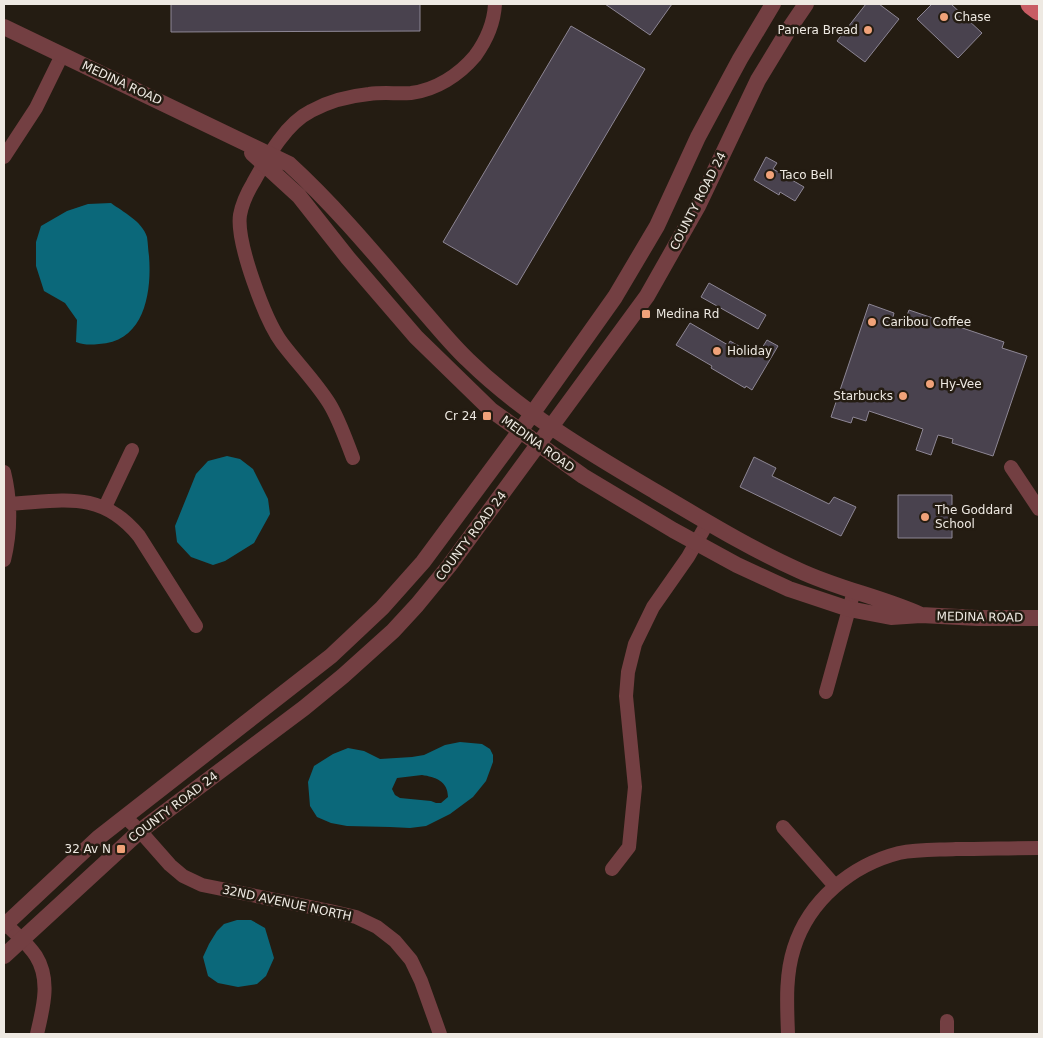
<svg xmlns="http://www.w3.org/2000/svg" width="1043" height="1038" font-family="'DejaVu Sans',sans-serif">
  <style>
    .water { fill: #0b687a; fill-rule: evenodd }
    .building { fill: #49424e; stroke: #8d8694 }
    .lines { fill: none; stroke-linecap: round; stroke-linejoin: round }
    .minor { stroke: #733f42; stroke-width: 14 }
    .tertiary { stroke: #733f42; stroke-width: 16 }
    .primary { stroke: #c85c64; stroke-width: 21 }
    .poi-dot { fill: #f0a279; stroke: #241c12; stroke-width: 2 }
    .labels { text-anchor: middle; stroke-width: 5; stroke-linejoin: round; paint-order: stroke }
    .poi-label { font-size: 12px; fill: #eee9e2; stroke: #241c12; text-anchor: start }
    .street-label { font-size: 12px; fill: #eee9e2; stroke: #241c12 }
  </style>
  <rect width="100%" height="100%" fill="#241c12"/>
  <path class="water" d="M111,203C123,212 142,221 147,237C148,243 148,250 149,256C152,293 144,342 99,344C90,345 84,345 76,342L77,320L65,303L44,291L36,266V242L41,226L67,211L88,204Z
    M227,456L240,459L253,469L268,499L270,514L254,543L225,561L213,565L191,557L177,542L175,526L196,474L208,461Z
    M460,742L482,744L490,749L493,755V762L486,781L473,797L450,814L426,826L410,828L390,827L347,826L331,823L317,817L310,806L308,782L314,766L333,754L348,748L364,751L380,759L412,757L424,755L445,745ZM422,775C435,777 448,781 448,797L441,803H436L431,801L400,798L395,795L392,789L397,778Z
    M237,920H251L265,928L274,958L266,976L257,984L238,987L218,983L208,976L203,957L209,944L217,931L224,924Z"/>
  <path class="building" d="M171,4H420V31L171,32Z
    M605,4H672L650,35Z
    M866,4H879L899,19L865,62L837,41Z
    M932,4H951L982,33L958,58L917,19Z
    M571,26L645,69L517,285L443,242Z
    M766,157L777,163L773,169L804,187L795,201L780,192L779,195L754,180Z
    M709,283L766,315L758,329L701,297Z
    M869,304L894,313L893,317L905,321L909,310L1004,342L1002,348L1027,356L993,456L952,443L953,439L938,435L931,455L916,450L923,429L869,411L866,421L853,417L851,423L831,417Z
    M690,323L728,345L730,341L757,356L767,340L778,346L752,390L746,386L745,388L711,368L712,366L676,345Z
    M754,457L776,468L772,476L829,504L834,497L856,507L841,536L740,487Z
    M898,495H952V538H898Z"/>
  <g class="lines">
    <path class="minor" d="M4,157L36,108L62,55
      M353,458C346,440 339,419 329,403C315,381 297,363 282,343C265,320 236,242 240,215C242,204 247,193 253,183C267,158 285,124 311,111C329,101 349,96 369,94C383,92 397,94 411,93C436,90 459,75 475,56C486,41 494,23 495,4
      M1011,467L1039,509
      M4,472C11,500 11,532 4,560
      M9,504C62,501 101,489 139,536L196,626
      M105,507L132,450
      M826,692L854,591
      M125,817L140,831L170,865L183,876L202,885L330,911L356,917L377,927L395,941L411,960L421,981L440,1034
      M783,827L835,886
      M612,869L629,847L635,787L626,696L628,672L635,644L653,607L688,557L708,522
      M4,922C14,933 28,943 36,956C51,980 43,1008 37,1034
      M947,1021V1034
      M788,1034C787,1005 785,976 794,948C809,900 852,865 899,853C918,849 937,850 956,849C984,849 1011,848 1039,848"/>
    <path class="tertiary" d="M4,27L289,164C337,208 378,258 420,307C436,325 451,344 468,360C523,414 590,453 656,492C702,519 749,548 798,570C838,589 881,597 921,615
      M252,153L299,196L348,258L416,337L491,410L583,476L673,530L737,565L789,589L849,609L891,617L921,615L978,618H1039
      M4,926L98,838L331,656L382,608L423,562L520,431L615,297L657,226L698,137L740,59L773,4
      M4,956L140,831L304,708L343,676L393,631L417,605L449,566L647,296L698,206L758,80L789,29L806,4"/>
    <path class="primary" d="M1031,4L1039,10"/>
  </g>
  <g class="poi-dot">
    <circle cx="944" cy="17" r="5"/>
    <circle cx="868" cy="30" r="5"/>
    <circle cx="770" cy="175" r="5"/>
    <rect x="641" y="309" width="10" height="10" rx="2.5"/>
    <circle cx="872" cy="322" r="5"/>
    <circle cx="717" cy="351" r="5"/>
    <circle cx="930" cy="384" r="5"/>
    <circle cx="903" cy="396" r="5"/>
    <rect x="482" y="411" width="10" height="10" rx="2.5"/>
    <circle cx="925" cy="517" r="5"/>
    <rect x="116" y="844" width="10" height="10" rx="2.5"/>
  </g>
  <g class="labels">
    <g class="poi-label">
      <text x="954" y="21">Chase</text>
      <text x="858" y="34" text-anchor="end">Panera Bread</text>
      <text x="780" y="179">Taco Bell</text>
      <text x="656" y="318">Medina Rd</text>
      <text x="882" y="326">Caribou Coffee</text>
      <text x="727" y="355">Holiday</text>
      <text x="940" y="388">Hy-Vee</text>
      <text x="893" y="400" text-anchor="end">Starbucks</text>
      <text x="477" y="420" text-anchor="end">Cr 24</text>
      <text x="935" y="514">The Goddard<tspan x="935" dy="14">School</tspan></text>
      <text x="111" y="853" text-anchor="end">32 Av N</text>
    </g>
    <g class="street-label">
      <text transform="translate(122 83) rotate(25)" y="4">MEDINA ROAD</text>
      <text transform="translate(698 201) rotate(-63)" y="4">COUNTY ROAD 24</text>
      <text transform="translate(538 444) rotate(36)" y="4">MEDINA ROAD</text>
      <text transform="translate(471 536) rotate(-53)" y="4">COUNTY ROAD 24</text>
      <text transform="translate(980 617) rotate(1)" y="4">MEDINA ROAD</text>
      <text transform="translate(173 807) rotate(-37)" y="4">COUNTY ROAD 24</text>
      <text transform="translate(287 903) rotate(12)" y="4">32ND AVENUE NORTH</text>
    </g>
  </g>
  <rect width="1043" height="1038" fill="none" stroke="#eee9e2" stroke-width="10"/>
</svg>
